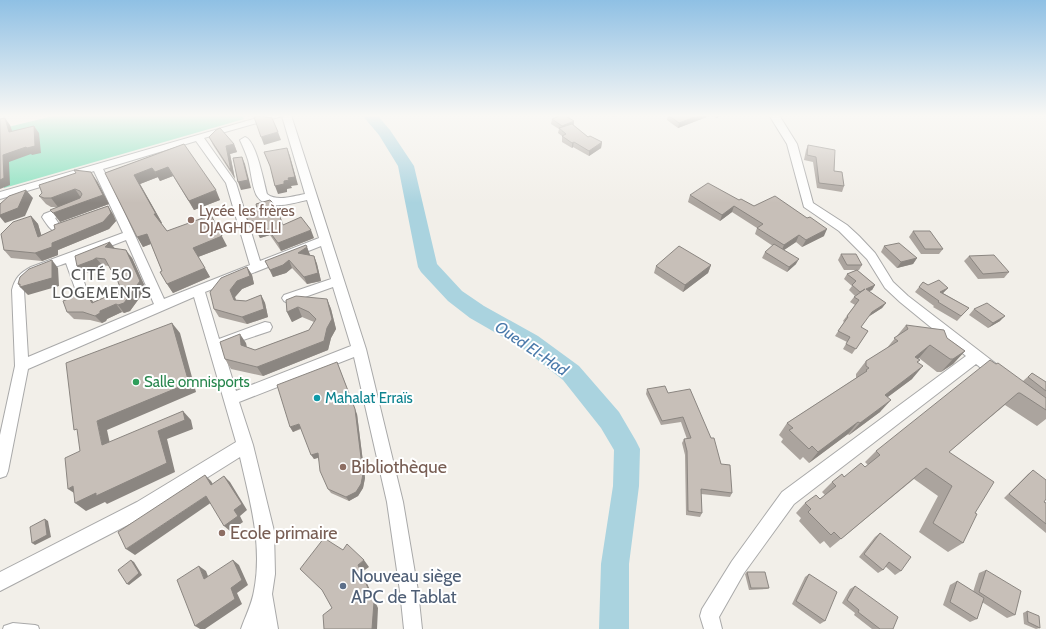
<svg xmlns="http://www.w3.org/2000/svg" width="1046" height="629" font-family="Cabin,sans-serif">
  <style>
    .pitch { fill: #88e0be }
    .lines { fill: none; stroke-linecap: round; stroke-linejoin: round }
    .river { fill: #aad3df; fill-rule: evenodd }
    .lane-casing { stroke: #a9a9a9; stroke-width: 2 }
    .street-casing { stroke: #a9a9a9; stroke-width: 2 }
    .lane { fill: #fff; fill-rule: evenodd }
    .street { fill: #fff; fill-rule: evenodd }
    .wall { fill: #aba49e }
    .shaded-wall { fill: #8b8681 }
    .building { fill: #c7bfb8; stroke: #8b8681 }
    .education-dot { fill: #8d6e63; stroke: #fff; stroke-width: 1.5 }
    .leisure-dot { fill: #2e9e5b; stroke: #fff; stroke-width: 1.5 }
    .culture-dot { fill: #0f9aa8; stroke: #fff; stroke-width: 1.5 }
    .service-dot { fill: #5c6f8a; stroke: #fff; stroke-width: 1.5 }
    .labels { text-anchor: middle; stroke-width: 4; stroke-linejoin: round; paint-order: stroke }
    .education-label { font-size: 15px; fill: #785e54; stroke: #fff; text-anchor: start }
    .leisure-label { font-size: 15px; fill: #27864d; stroke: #fff; text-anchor: start }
    .culture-label { font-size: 15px; fill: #0d838f; stroke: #fff; text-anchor: start }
    .neighbourhood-label { font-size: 16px; letter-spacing: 1px; fill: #555; stroke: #fff }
    .water-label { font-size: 16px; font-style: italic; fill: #4a7aab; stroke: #fff }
    .near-education-label { font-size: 18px; fill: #785e54; stroke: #fff; text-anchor: start }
    .near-service-label { font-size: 18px; fill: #4e5e75; stroke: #fff; text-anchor: start }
  </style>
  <rect width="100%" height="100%" fill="#f2efe9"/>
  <path class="pitch" d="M57,115H242L244,119L4,188L0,129Z"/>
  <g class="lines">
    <path class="river" d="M362,115H377L390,130L414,166L437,264L462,291L484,306L538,336L579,366L619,412L636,441L640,449L639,486L629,564V629H599L601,564L613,486L614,450L601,428L563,380L522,348L470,318L448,301L421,272L418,267L398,166L379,135Z"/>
    <defs>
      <path id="lane" d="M13,623L35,625L38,626L39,629H3L4,626Z"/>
      <path id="street" d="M267,115H291L366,349L403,502L418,591L422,629H404L400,591L387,502L354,357L239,402L253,445L274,531L275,574L272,594L278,629H241C245,617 252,604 254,591C263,546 250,501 240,457L149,514L0,591V572L137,502L236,442L194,297L28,369L8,471L6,476L0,478V435L15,366L12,290C15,278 20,273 31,267L123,233L94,171L0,199V192ZM282,116L305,194C294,196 277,202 267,194C264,183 256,140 245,137L240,140C243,147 246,153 248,160C251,170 252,188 257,196C267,212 293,203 307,200L319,238L260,261L236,183L204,138ZM196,141L226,183L250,265L164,299L122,207L103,169ZM126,240L154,304L28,357L24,290C28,273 51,269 66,263L76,291L80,293L84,291L86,288L77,259ZM321,246L331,279L284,295L282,298L284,301L288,303L333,287L351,346L236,391L222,345L225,346L270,331L272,327L270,323L265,322L219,339L205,292Z
        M769,115H779L797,144L813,203L847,225L859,236L875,253L893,282L908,296L1004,370L1006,374L1004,378C993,382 984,370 976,364L794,504L744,573L719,617L722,629H704L700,616L702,609L732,561L782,492L966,356L900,302L885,288L867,259L839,231L804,207L787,144Z
        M70,204L74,205L75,208L74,211L55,218L59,224L69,221L73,222L75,225L73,228C54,234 53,234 42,217L44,214Z"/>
    </defs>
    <use href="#lane" class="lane-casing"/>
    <use href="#street" class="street-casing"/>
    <use href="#lane" class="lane"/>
    <use href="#street" class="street"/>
  </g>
  <path class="wall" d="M668,115H712L678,128L667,120Z
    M712,115H724L716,118Z
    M552,119L574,121V125L588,137L602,142L601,148L589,156L573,147L572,148L562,142V136L558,133L559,129L551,124Z
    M209,137L234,144L237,152L230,154L235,179L213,145Z
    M184,144L220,200L194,210L173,176L160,181L158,177L140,184L162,223H161L167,231L227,246L198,257L210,277L173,293L167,284L151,244L143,247L105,173Z
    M808,145L834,171L844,186L842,192L817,188L813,162L804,160L806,150Z
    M97,181L109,204L60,222L57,207H51L46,204L39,196Z
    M690,195L739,200L824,236L802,247L796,242L784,250L796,264L787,272L762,258L765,252L773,246L755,234L757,228L732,212L720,221L688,202Z
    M113,214L116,221L109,229L58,250V255L42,261L11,258L4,250L31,216L38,224L41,235Z
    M248,222L283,225L314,238L281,251L270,235L260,238L256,229L252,230Z
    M913,231L943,249L939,254H921L909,237Z
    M884,246L917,258L913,264L897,268L881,252Z
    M307,247L310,255H309L314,256L317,264L321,281L307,284L292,268L286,273L273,277L265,261Z
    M114,248L132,258L146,289L130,311L124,313L122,312L107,319L106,321L102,323L90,320L74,319L67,312L89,296L93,302L113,295L120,287L115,274L109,266L102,265L100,268L84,274L77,266Z
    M841,254L862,265L859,270H857L875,285L872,290L869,291L886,303L882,308L868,317L861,327L868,331L852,354L843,349L847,342L835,336L844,322L843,321L855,305L850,302L854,297L855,296L849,290L852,286L844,279L847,274L856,270H844L838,260Z
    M969,256L1009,272L1004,278L978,279L964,261Z
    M711,265L708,273L683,292L654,273L656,266Z
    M247,267L252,275L254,284L242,289L235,297L236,300L246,301L261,295L265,303L268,317L247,324L219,317L214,309Z
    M923,282L928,285L948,288L943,293L969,308L957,321L933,307L934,306L915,292Z
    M327,299L331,309L336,329L331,338L328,350L263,376L231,369L225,359L246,343L247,347L255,350L309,330L314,322L302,317L292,322L287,312L286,300Z
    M974,309L1000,321L988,328L969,315Z
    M906,325L947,338L965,351L953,364L941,372H937L919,358L918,359L920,360L918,362L912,379L888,397L880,412L849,435L848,434L809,463L803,457L800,460L781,442L783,439L779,435L787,423L856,378V374L866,361L886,349Z
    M1032,373L1046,382V419L1037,426L1005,405L949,452L975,513L963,543L948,552L919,532L938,496L914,479L830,548L824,541L820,544L799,521L801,518L796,513L805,503L820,499L825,495L822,492L832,482L865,467L868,465L865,462L876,451L1023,381Z
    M647,389L668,393L721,464L732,493L730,497L701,494L702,513L700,517L686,515L685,455L682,443L684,439H687L681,422L661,425L646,394Z
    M357,414L365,478L363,488L358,496L349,501L331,493L328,489L318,458L314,459L301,429L293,432L290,427Z
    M1033,470L1044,502L1046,503V533L1004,498L1028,474Z
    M880,533L901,571L895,575L885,566L883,570L878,573L859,557L875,537Z
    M986,570L1015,615L1007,618L982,602L977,619L970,622L943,605L950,585L957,581L973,592L979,573Z
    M747,572L769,588L767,589L749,590L745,574Z
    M809,574L825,621L820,624L792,604L805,577Z
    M855,586L893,629H872L854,615L855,613L842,603L850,589Z
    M1027,611L1040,628L1036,629L1024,624L1023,613Z"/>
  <path class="shaded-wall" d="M612,115H625L612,117Z
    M700,115H712L678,128L679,123Z
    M717,115H724L716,118Z
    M5,118L10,125L15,139L9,132Z
    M574,121L573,126L562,132V126Z
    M34,126L39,133L41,153L32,155L31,154L9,162L10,185L0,189V180L3,155Z
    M278,132L281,140L264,145L261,137Z
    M574,142L573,147L572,148V143Z
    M602,142L601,148L589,156V151Z
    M234,144L237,152L230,154L235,179L231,171L226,146Z
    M287,148L290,156L298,185L291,186L292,188L287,189V192L278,194L275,186Z
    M242,157L245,164L251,188L241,190L238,182Z
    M168,167L173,176L160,181L155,172Z
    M152,168L158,177L140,184L162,223H160L154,214L134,175Z
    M91,172L97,181L109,204L60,222L53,213L103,195Z
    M75,189L81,198L58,207L51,198Z
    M26,190L33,198L25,216L5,223L0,217V215Z
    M216,190L220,200L194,210L189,201Z
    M108,206L113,214L116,221L109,229L58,250V255L42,261L35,253Z
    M734,206L732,212L720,221L722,215Z
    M211,215L227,246L198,257L193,248Z
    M31,216L38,224L44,244L38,237Z
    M253,221L257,229L252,230L248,222Z
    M266,227L270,235L260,238L256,230Z
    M827,229L824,236L802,247L806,240Z
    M311,230L314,238L281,251L278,243Z
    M147,234L153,243L143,247L137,237Z
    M799,235L796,242L781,252L784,245Z
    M110,242L116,250L105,247Z
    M307,247L310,255L302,261L298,253Z
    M126,250L132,258L146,289L130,311L124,313L118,305Z
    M314,256L317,264L321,281L307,284L304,277Z
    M96,258L102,265L100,268L84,274L77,266Z
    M917,258L913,264L897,268L901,262Z
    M799,259L796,264L787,272L789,267Z
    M52,260L58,268L59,286L28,295L20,287H21L18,284Z
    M289,260L292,268L286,273L273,277L270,270Z
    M711,265L708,273L683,292L685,285Z
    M247,267L252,275L254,284L242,289L235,297L238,308L234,300L230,290Z
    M205,268L210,277L173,293L167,284Z
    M875,285L872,290L863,294L866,289Z
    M83,288L89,296L99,310L92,303Z
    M948,288L943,293L936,297L940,292Z
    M261,295L265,303L268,317L247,324L242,317Z
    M327,299L331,309L336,329L331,338L328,350L263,376L257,367L324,341Z
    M886,303L882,308L868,317L872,312Z
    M116,304L122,312L107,319L106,321L102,323L95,316L100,311Z
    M298,307L302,317L292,322L287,312Z
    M1005,316L1000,321L988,328L993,323Z
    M172,323L180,333L196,392L107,430L112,453L102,445L97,421Z
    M240,334L246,343L247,354L241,345Z
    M930,345L919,358L904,369L915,357Z
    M965,351L953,364L941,372L953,359Z
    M337,362L357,414L365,478L363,488L358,496L349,501L346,497Z
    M923,366L912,379L874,407L885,395Z
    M891,400L880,412L849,435L860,423Z
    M183,411L191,420L193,429L167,439L175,472L107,504L105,502L86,511L75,503L158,431Z
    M858,422L848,434L809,463L818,452Z
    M299,424L301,428L293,432L290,427Z
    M318,453L320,457L314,459L311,455Z
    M205,475L211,481L217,491L211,485Z
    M224,476L230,482L247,510L240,516L243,522L230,531L224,526L234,510Z
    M73,486L80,497L68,489Z
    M206,496L212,502L135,555L126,549Z
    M45,519L48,521L51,537L35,545L32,543Z
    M131,560L134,562L142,575L129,585L127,584Z
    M233,560L239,565L248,585L237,593L242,604L205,629H200L195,626L231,588Z
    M364,560L369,567L362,572L378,608L377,629H372L358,565Z
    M199,566L206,571L211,584L204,579Z"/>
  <path class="building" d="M561,115H564L574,121L562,126L552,119Z
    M668,115H700L679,123Z
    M260,116L272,118L278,132L261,137L254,117Z
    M5,118L9,132L34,126L35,146L27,148L26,147L3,155L4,178L0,180V119Z
    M572,124L588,137L590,136L602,142L589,151L574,142L572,143L562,136L566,134L559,128Z
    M220,128L234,144L226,146L231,171L209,137L216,130Z
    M184,144L216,190L189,201L168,167L155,172L152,168L134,175L156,214H154L167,231L211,215L222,236L193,248L205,268L167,284L160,272L162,271L147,234L137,237L105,173Z
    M808,145L835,150L834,171L842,172L844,186L819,183L816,157L807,155Z
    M287,148L295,177L288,178L289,180L284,181V184L275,186L270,166L264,152Z
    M242,157L248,180L238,182L233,158Z
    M74,170L91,172L103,195L53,213L50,210L80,198L82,194L80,191L75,189L51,198H44L39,196L42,193L39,185L76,173Z
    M708,183L739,200L741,199L754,206L775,196L807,218L810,217L827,229L806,240L799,235L784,245L757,228L763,224L734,206L722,215L690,195Z
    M26,190L18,208L0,215V204L9,196Z
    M270,200L276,206L283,225L301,217L311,230L278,243L266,227L256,230L253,221L248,222L245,212L257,208L256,204Z
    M108,206L111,213L103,222L52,243V247L35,253L4,250L1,234L13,222L31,216L38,237L55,229L54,225Z
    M913,231H930L943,249H925Z
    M110,242L105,247L126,250L140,281L124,303L118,305L116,304L100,311V313L95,316L83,312H67L63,301L73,297L72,293L83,288L92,303L110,295H113L120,287L113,269L111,270L105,259L96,258L93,260L77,266L75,256Z
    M899,243L917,258L901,262L884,246Z
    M774,244L799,259L789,267L765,252Z
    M306,245L307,247L298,253L314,256L318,273L304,277L289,260L283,265L270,270L265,261Z
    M679,246L711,265L685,285L656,266Z
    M841,254H856L862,265H847Z
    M994,255L1009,272L983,274L969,256Z
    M52,260V278L20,287V284H18L20,277L29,269Z
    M247,267L250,276L237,281L230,290L234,300L246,301L261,295L264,309L242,317L214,309L210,292L221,278Z
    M857,270L875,285L866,289L886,303L872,312L861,327L868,331L856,349L846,344L850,337L838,331L848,317L847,316L859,300L854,297L865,289L860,292L852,285L856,281L847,274Z
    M939,280L948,288L940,292L969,308L961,316L938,302L939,301L919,287L923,282L928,285Z
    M296,296L327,299L332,319L327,328L324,341L257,367L225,359L220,342L240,334L241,345L255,350L309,330L316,319L309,312L298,307L287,312L286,300Z
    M987,303L1005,316L993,323L974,309Z
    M172,323L189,383L97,421L102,445L183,411L185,420L158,431L167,463L96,496V493L75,503L73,486L68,489L65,458L80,451L77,429L74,430L66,363Z
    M906,325L944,330L947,338L965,351L953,359H950L930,345L915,357L920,360L917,362L923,366L885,395L891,400L860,423L858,422L818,452L812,446L809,449L789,430L793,428L787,423L867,371L866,370L869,368L866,366V361L898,341L894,338L908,329Z
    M990,360L996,364L998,363L1046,398V410L1020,393H1018L949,452L994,482L975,513L977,514L963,543L933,523L952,486L926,468L841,539L834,532L831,535L808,512L811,509L805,503L816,495L820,499L836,486L832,482L842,474L844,477L861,463L865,467L880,455L876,451Z
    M337,362L355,409L363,474L361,484L356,492L346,497L328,489L320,471L318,453L311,455L299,424L290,427L277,385Z
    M1032,373L1046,382V391L1028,377Z
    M665,386L668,393L690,389L711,438H714L721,464L730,465L732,493L701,489L702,513L688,511L687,451L684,439L691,438L683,417L662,421L647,389Z
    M1033,470L1046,480V499L1044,502L1046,503V524L1009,494Z
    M205,475L211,485L224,476L242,504L234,510L238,516L224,526L206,496L126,549L118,532Z
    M45,519L47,535L32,543L30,527Z
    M880,533L911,557L901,571L889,562L883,570L864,554Z
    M324,538L343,550L347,544L364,560L358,565L374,602L372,629H324L323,615L332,608L322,590L300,569Z
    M131,560L139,573L127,584L118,570Z
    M233,560L242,580L231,588L235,599L195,626L177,580L199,566L204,579Z
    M986,570L1021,591L1015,615L979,592Z
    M747,572H765L769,588H751Z
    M809,574L837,592L825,621L796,601Z
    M957,581L984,598L977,619L950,602Z
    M855,586L898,617L893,629H880L858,612L859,610L847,600Z
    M1027,611L1039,616L1040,628L1028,622Z"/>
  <linearGradient id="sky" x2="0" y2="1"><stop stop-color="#8fc0e4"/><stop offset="0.57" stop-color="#f9f8f5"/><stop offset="1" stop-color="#f9f8f5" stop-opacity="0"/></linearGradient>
  <rect width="1046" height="203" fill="url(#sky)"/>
  <g class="education-dot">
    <circle cx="191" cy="220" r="4"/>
    <circle cx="343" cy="467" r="4"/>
    <circle cx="222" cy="533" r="4"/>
  </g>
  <circle class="leisure-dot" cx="136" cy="382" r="4"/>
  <circle class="culture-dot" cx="317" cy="398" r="4"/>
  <circle class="service-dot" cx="343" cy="586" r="4"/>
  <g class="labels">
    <g class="education-label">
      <text x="199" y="216">Lycée les frères<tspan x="199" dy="17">DJAGHDELLI</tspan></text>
    </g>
    <g class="leisure-label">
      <text x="144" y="387">Salle omnisports</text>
    </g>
    <g class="culture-label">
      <text x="325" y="403">Mahalat Erraïs</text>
    </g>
    <g class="neighbourhood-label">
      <text x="102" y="280">CITÉ 50<tspan x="102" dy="18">LOGEMENTS</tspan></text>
    </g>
    <g class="water-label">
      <text transform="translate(532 348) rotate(34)" y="6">Oued El-Had</text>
    </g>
    <g class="near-education-label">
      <text x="351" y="473">Bibliothèque</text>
      <text x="230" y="539">Ecole primaire</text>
    </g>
    <g class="near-service-label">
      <text x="351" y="582">Nouveau siège<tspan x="351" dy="21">APC de Tablat</tspan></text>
    </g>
  </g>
</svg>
